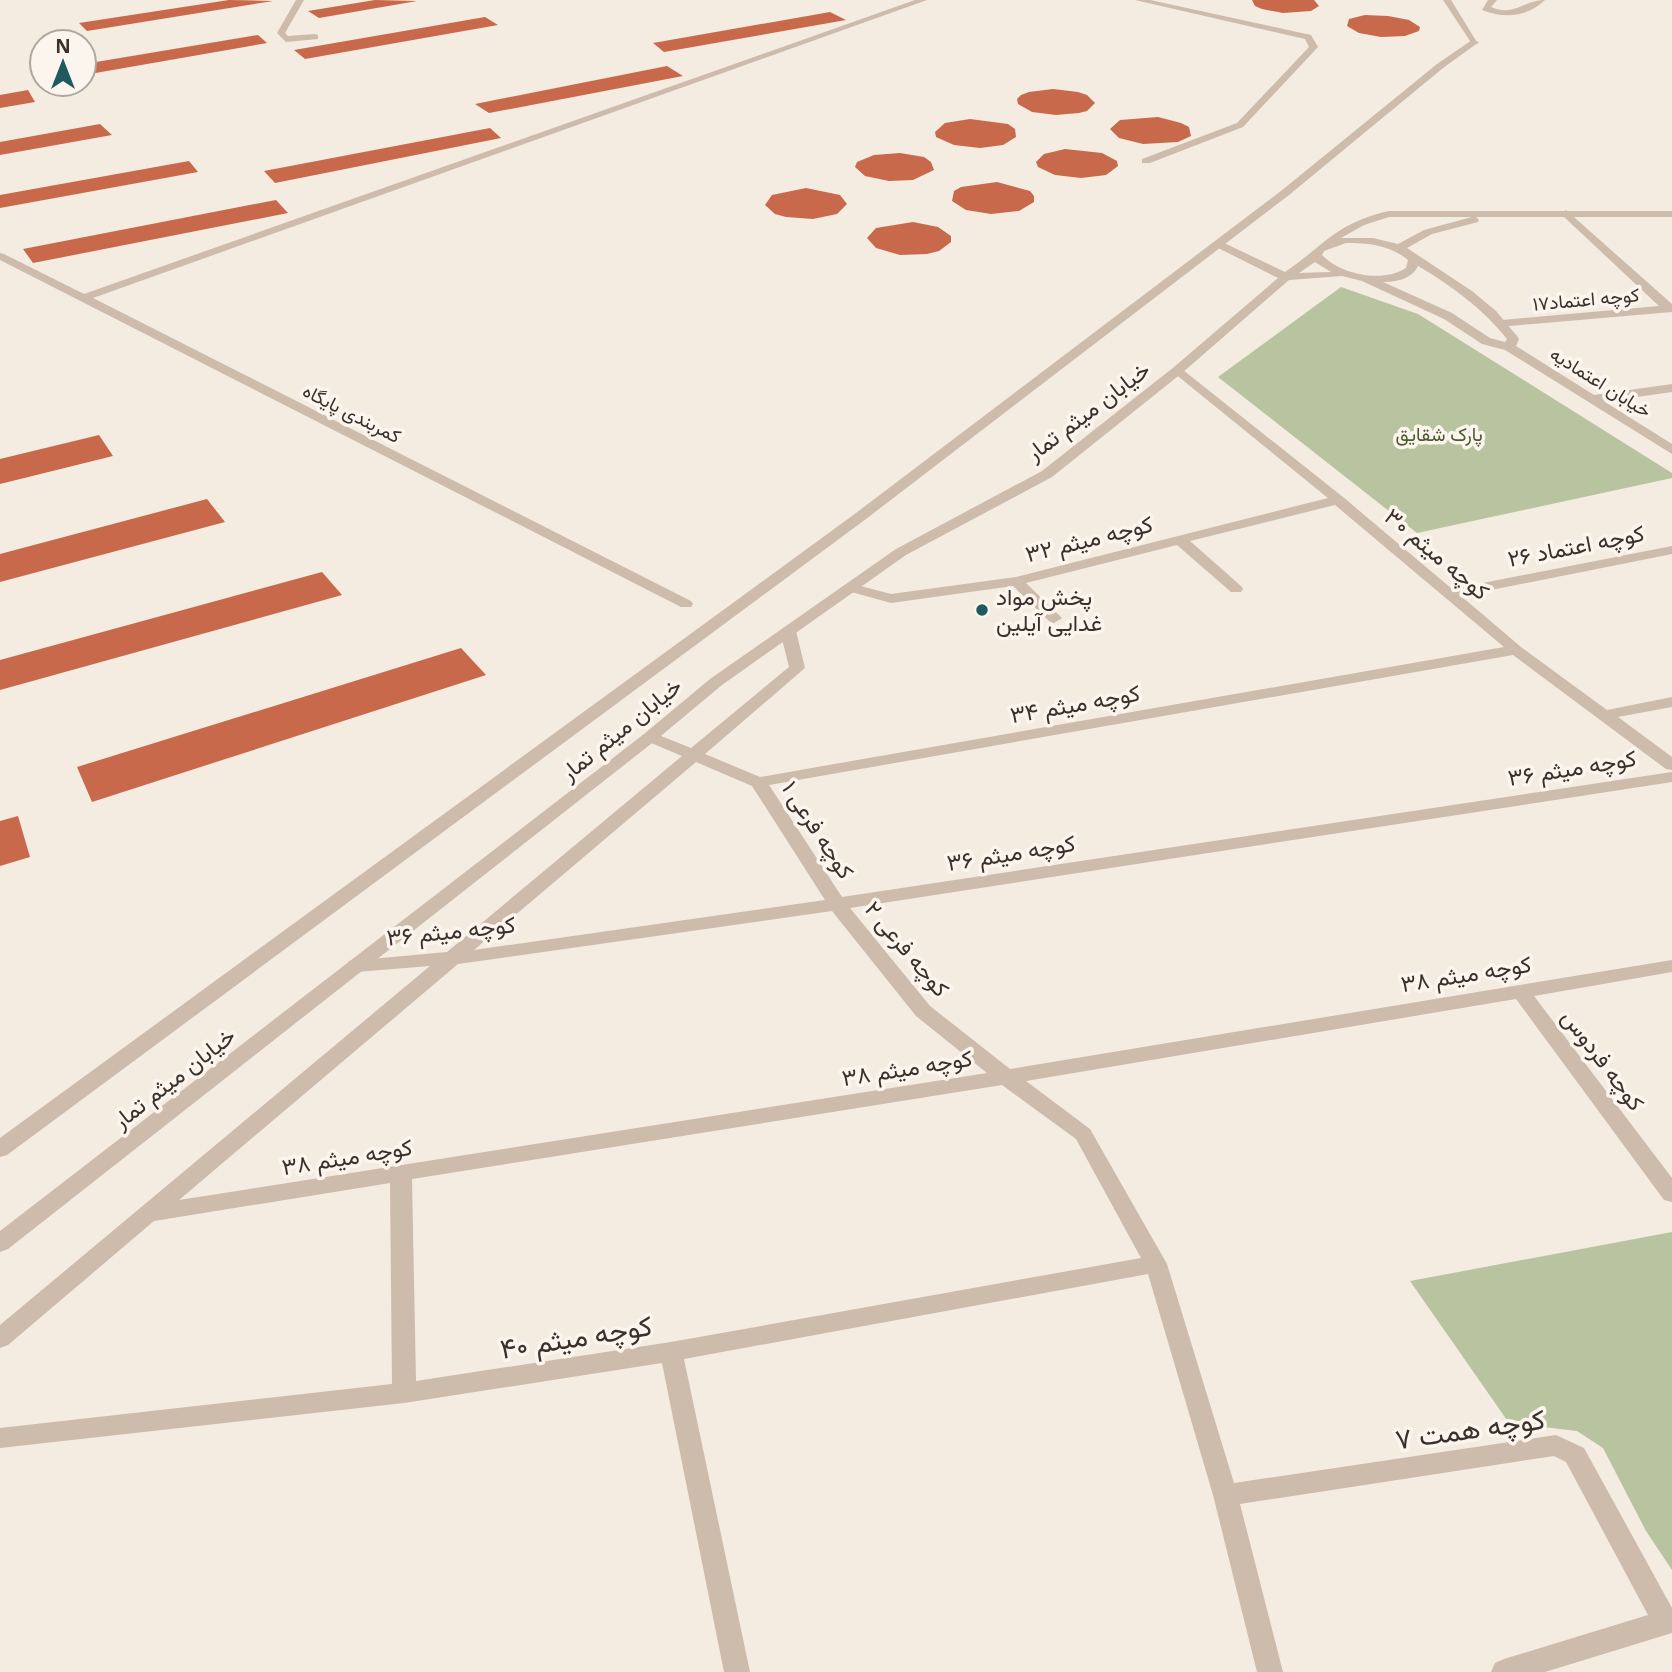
<svg xmlns="http://www.w3.org/2000/svg" width="1672" height="1672" font-family="'Noto Sans',Vazirmatn,sans-serif">
  <style>
    .green { fill: #b8c4a0 }
    .building { fill: #c8694b }
    .lines { fill: none; stroke-linecap: round; stroke-linejoin: round }
    .service { fill: #cdbbac; fill-rule: evenodd }
    .pedestrian { fill: #cdbbac; fill-rule: evenodd }
    .minor { fill: #cdbbac; fill-rule: evenodd }
    .tertiary { fill: #cdbbac; fill-rule: evenodd }
    .poi-dot { fill: #1f5a5e; stroke: #fbf5ee; stroke-width: 2.5 }
    .labels { text-anchor: middle; stroke-width: 7; stroke-linejoin: round; paint-order: stroke }
    .far-street-label { font-size: 19px; fill: #3b302b; stroke: #fbf5ee }
    .far-park-label { font-size: 19px; fill: #4a5a2e; stroke: #fbf5ee }
    .street-label { font-size: 23px; fill: #3b302b; stroke: #fbf5ee }
    .poi-label { font-size: 23px; fill: #3b302b; stroke: #fbf5ee; text-anchor: start }
    .near-street-label { font-size: 28px; fill: #3b302b; stroke: #fbf5ee }
  </style>
  <rect width="100%" height="100%" fill="#f4ebe1"/>
  <path class="green" d="M1341,287L1418,314L1672,473V478L1417,533L1218,377Z
    M1672,1232V1570L1646,1531L1603,1448L1577,1431L1509,1423L1410,1281Z"/>
  <path class="building" d="M229,0L273,1L87,31L79,23Z
    M375,0L417,1L319,18L308,11Z
    M1252,0H1314L1319,6L1311,11L1283,13L1262,9L1255,6Z
    M830,12L846,20L664,52L653,43Z
    M1365,15L1388,16L1409,20L1420,27L1419,31L1405,36L1381,37L1359,33L1347,26L1349,19Z
    M485,17L498,25L305,59L294,50Z
    M258,35L267,43L84,75V64Z
    M667,66L683,76L489,113L475,104Z
    M1053,89L1078,92L1087,95L1095,103L1087,111L1079,113L1056,115L1032,112L1018,104L1017,99L1021,95L1029,92Z
    M28,90L35,102L0,108V95Z
    M1158,117L1181,123L1189,127L1191,136L1178,142L1143,144L1119,138L1110,129L1120,120Z
    M970,119L1008,124L1015,129L1016,137L1003,145L980,148L954,145L936,137L935,132L945,123Z
    M100,124L112,135L0,155V142Z
    M490,128L501,138L275,183L264,171Z
    M1065,149L1102,153L1117,161L1118,166L1106,175L1081,178L1055,175L1038,167L1036,162L1044,154Z
    M900,153L924,157L931,162L934,170L913,180L889,181L865,176L855,167L857,162L874,155Z
    M189,161L198,172L0,208V195Z
    M997,182L1030,191L1034,196V202L1019,211L991,214L966,210L952,201L954,191L961,187Z
    M806,188L840,195L847,204L837,214L813,219L786,217L775,214L765,205L772,195Z
    M276,200L288,213L33,263L23,249Z
    M913,222L938,227L951,236V242L939,251L927,254L900,255L876,248L867,238L876,228Z
    M99,435L113,456L0,484V459Z
    M207,499L225,522L0,582V554Z
    M322,572L342,595L0,690V660Z
    M461,648L486,675L92,802L77,767Z
    M18,816L30,857L0,866V821Z"/>
  <g class="lines">
    <path class="service" d="M1443,0H1451L1478,44H1472Z"/>
    <path class="pedestrian" d="M1672,384V392L1594,403L1588,399L1594,395Z"/>
    <path class="minor" d="M296,0H304L285,33L288,36L315,34L318,35V39L286,42L277,33Z
      M915,0H927L93,298L691,601L693,604L691,607H681L0,260V253L4,254L84,294Z
      M1135,0H1150L1311,35L1318,47L1243,127L1150,163H1142V159L1237,123L1309,47L1305,39Z
      M1488,0H1497L1491,7C1516,17 1523,0 1545,0C1527,17 1505,19 1482,10Z
      M1472,40L1479,42L1443,68L1289,195L866,519L7,1155L0,1157V1138L856,513L1281,191L1437,64Z
      M1566,210L1672,304V312L1498,327V321L1502,320L1659,306L1562,215L1561,213Z
      M1178,366L1343,497L1452,589L1672,546V554L1461,596L1521,647L1607,710L1672,697V707L1618,717L1672,757V770L1666,769L1513,655L769,785L842,897L1672,772V782L850,908L930,1006L1010,1069L1672,960V972L1534,996L1672,1178V1202L1664,1200L1516,999L1026,1081L1090,1129L1167,1264L1234,1483L1556,1435L1584,1448L1672,1608V1633L1545,1672H1491L1495,1663L1504,1659L1648,1615L1566,1462L1554,1456L1240,1504L1283,1672H1257L1213,1495L1148,1274L684,1359L750,1672H724L662,1363L404,1403L0,1448V1428L392,1384L390,1183L154,1221L8,1345L0,1348V1325L430,966L356,972L349,971L347,966L349,961L447,952L682,756L644,740L642,737L644,734H656L691,748L789,667L780,631L783,628L788,626L796,631L805,668L705,754L760,777L1504,647L1335,505L1190,541L1241,586L1243,589L1241,592H1231L1177,545L1026,583L1062,618L1054,623L1049,621L1013,586L891,603L844,590L842,587L849,583L891,594L1016,577L1328,498L1174,373L1172,370ZM696,762L752,786L825,900L474,950ZM832,911L916,1016L987,1073L179,1200L458,964ZM1002,1085L1076,1139L1141,1258L671,1342L416,1381L412,1179Z"/>
    <path class="tertiary" d="M1389,211H1672V217H1476L1479,220L1478,222L1432,234L1407,248L1472,291L1496,311L1517,336L1519,339L1516,346L1672,444V454L1505,350L1482,344L1444,319L1362,281L1342,276L1289,280L1182,373L1052,477L906,555L722,685L656,740L8,1249L0,1252V1231L644,734L710,679L896,549L1042,471L1174,367L1278,278L1214,246V242H1222L1285,272C1326,244 1336,223 1389,211ZM1389,217H1472L1424,230L1398,244L1373,238H1341L1364,225ZM1346,243C1369,243 1390,245 1408,260L1406,268C1383,283 1341,275 1322,255L1324,251ZM1315,262L1331,272L1299,273ZM1418,266C1452,286 1482,308 1507,339L1505,342L1490,338L1452,313L1383,282C1396,282 1412,279 1418,266Z"/>
  </g>
  <circle class="poi-dot" cx="982" cy="610" r="7"/>
  <g class="labels">
    <g class="far-street-label">
      <text transform="translate(1586 299) rotate(-5)" y="7">کوچه اعتماد۱۷</text>
      <text transform="translate(1601 382) rotate(32)" y="7">خیابان اعتمادیه</text>
      <text transform="translate(352 413) rotate(27)" y="7">کمربندی پایگاه</text>
    </g>
    <g class="far-park-label">
      <text x="1439" y="441">پارک شقایق</text>
    </g>
    <g class="street-label">
      <text transform="translate(1088 411) rotate(-37)" y="8">خیابان میثم تمار</text>
      <text transform="translate(1089 539) rotate(-14)" y="8">کوچه میثم ۳۲</text>
      <text transform="translate(1576 546) rotate(-11)" y="8">کوچه اعتماد ۲۶</text>
      <text transform="translate(1437 554) rotate(40)" y="8">کوچه میثم ۳۰</text>
      <text transform="translate(1075 704) rotate(-10)" y="8">کوچه میثم ۳۴</text>
      <text transform="translate(621 729) rotate(-39)" y="8">خیابان میثم تمار</text>
      <text transform="translate(1572 768) rotate(-9)" y="8">کوچه میثم ۳۶</text>
      <text transform="translate(818 830) rotate(57)" y="8">کوچه فرعی ۱</text>
      <text transform="translate(1011 853) rotate(-9)" y="8">کوچه میثم ۳۶</text>
      <text transform="translate(451 931) rotate(-6)" y="8">کوچه میثم ۳۶</text>
      <text transform="translate(907 949) rotate(50)" y="8">کوچه فرعی ۲</text>
      <text transform="translate(1466 974) rotate(-9)" y="8">کوچه میثم ۳۸</text>
      <text transform="translate(1603 1060) rotate(53)" y="8">کوچه فردوس</text>
      <text transform="translate(907 1068) rotate(-9)" y="8">کوچه میثم ۳۸</text>
      <text transform="translate(174 1078) rotate(-38)" y="8">خیابان میثم تمار</text>
      <text transform="translate(347 1157) rotate(-9)" y="8">کوچه میثم ۳۸</text>
    </g>
    <g class="poi-label">
      <text x="996" y="605">پخش مواد<tspan x="996" dy="26">غدایی آیلین</tspan></text>
    </g>
    <g class="near-street-label">
      <text transform="translate(576 1337) rotate(-9)" y="10">کوچه میثم ۴۰</text>
      <text transform="translate(1470 1429) rotate(-8)" y="10">کوچه همت ۷</text>
    </g>
  </g>
  <g transform="translate(63 63)"><circle r="33" fill="#fbf5ee" stroke="#aea6a0" stroke-width="2"/>
  <path d="M0-5L12 26L0 18L-12 26Z" fill="#1f5a5e"/>
  <text y="-10" font-size="19" font-weight="bold" text-anchor="middle" fill="#3b302b">N</text>
  </g>
</svg>
